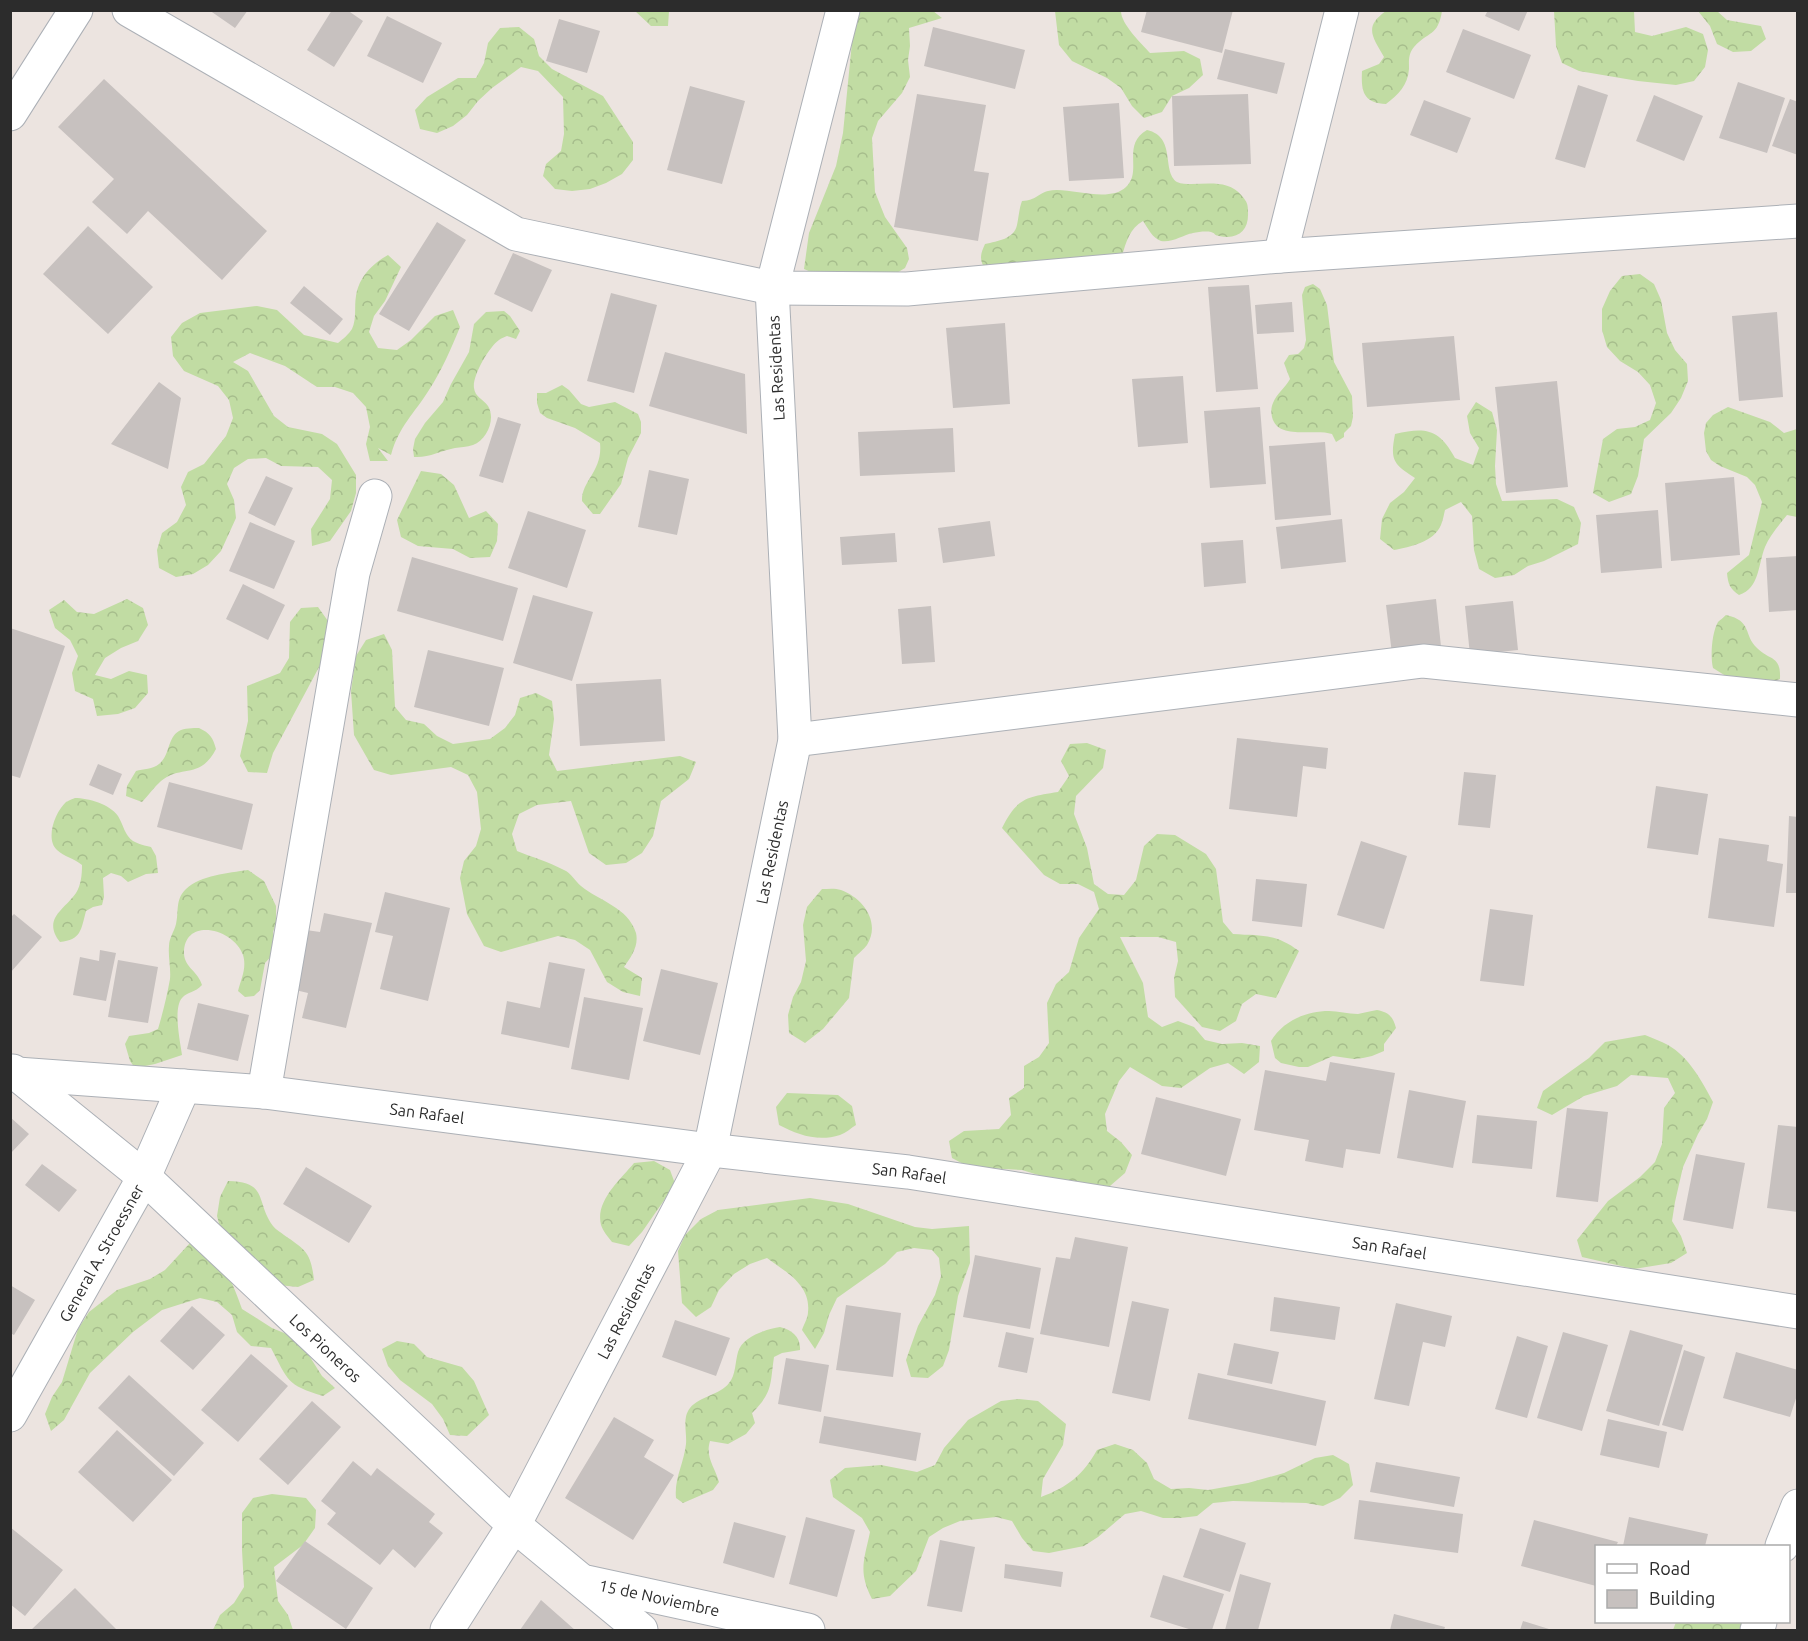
<svg xmlns="http://www.w3.org/2000/svg" width="1808" height="1641" font-family="Ubuntu,sans-serif">
  <style>
    .forest { fill: url(#forest-crowns) }
    .building { fill: #c7c1bf }
    .lines { fill: none; stroke-linecap: round; stroke-linejoin: round }
    .minor-casing { stroke: #acb0b6; stroke-width: 35 }
    .minor { stroke: #fff; stroke-width: 33 }
    .labels { text-anchor: middle; stroke-width: 6; stroke-linejoin: round; paint-order: stroke }
    .street-label { font-size: 16px; fill: #2c2c2c; stroke: #fff }
  </style>
  <defs>
    <pattern id="forest-crowns" width="20" height="18" patternUnits="userSpaceOnUse" patternTransform="scale(1.5)"><rect width="20" height="18" fill="#c1dca3"/><path d="M2 6a3 3 0 1 1 6 0M12 15a3 3 0 1 1 6 0" fill="none" stroke="#a6bd8c"/></pattern>
  </defs>
  <rect width="100%" height="100%" fill="#ece4e0"/>
  <path class="forest" d="M635,11H669L668,26H651Z
    M856,11H933L942,18L909,28L910,46L908,60L910,77L902,93L878,121L872,138L875,192L885,217L907,248L909,259L905,268L895,274L839,284L804,269L809,233L836,166L843,133L854,22Z
    M1055,11H1121C1121,24 1141,43 1150,53L1184,51L1200,59L1203,75L1189,88L1172,96L1162,112L1144,118L1132,106L1121,88L1107,78L1072,61L1059,45Z
    M1386,11H1442C1438,37 1428,31 1414,47C1408,54 1409,61 1409,69C1408,85 1398,95 1386,104C1363,103 1361,91 1362,71L1379,64L1384,57C1373,37 1363,27 1386,11Z
    M1554,11H1634L1635,32L1652,36L1686,27L1703,34L1708,50L1705,67L1694,81L1676,85L1638,81L1579,71L1562,63L1556,46Z
    M1698,11H1717L1727,20L1761,26L1766,39L1751,51L1733,52L1717,44L1710,26Z
    M519,27L534,39L539,56L552,69L603,96L633,142V160L622,174L606,183L590,189L572,191L555,189L543,176L546,164L561,151L564,134L563,97L538,71L521,67L492,88L478,101L467,115L453,126L437,133L420,129L415,110L427,97L458,78H476L484,63L488,43L500,28Z
    M1147,130C1177,137 1161,171 1177,182C1181,184 1187,184 1191,184C1209,184 1229,180 1242,196C1247,202 1248,204 1248,212C1249,231 1238,240 1219,236C1213,235 1217,234 1211,232C1206,231 1198,232 1193,233C1183,235 1172,243 1161,241C1152,238 1148,228 1143,221C1128,229 1125,247 1120,262L986,270C979,260 980,255 985,244C998,241 1014,239 1017,225C1019,216 1019,209 1022,201C1037,200 1037,194 1048,191C1068,186 1108,204 1126,187C1143,171 1121,145 1147,130Z
    M388,255L401,267L385,301L374,316L369,332L378,348L397,350L411,340L435,316L453,310L460,327C451,349 442,370 429,390C414,414 399,426 391,455L378,448L388,461H370L366,444L370,427L366,407L353,393L335,387H317L285,366L250,353L233,362L248,371L274,416L288,427L322,434L337,444L356,475V493L351,511L330,541L312,546L311,529L330,499L332,480L318,467L281,466L266,458L248,459L234,468L227,484L234,500L236,518L221,551L208,565L193,574L176,577L159,568L157,550L162,533L177,522L186,505L181,487L188,472L204,464L226,436L233,418L229,400L218,386L184,371L173,356L171,337L182,323L200,313L257,306L277,310L304,335L338,343C343,339 349,334 352,329C357,318 354,307 356,296C359,277 372,264 388,255Z
    M1640,274L1654,284L1661,300L1667,333L1675,350L1687,364L1688,381L1681,398L1671,413L1644,439L1638,476L1631,494L1609,502L1593,493L1603,439L1617,429L1635,427L1650,420L1656,403L1650,385L1638,372L1620,361L1607,347L1602,330V309L1610,291L1622,276Z
    M1313,284L1320,289L1327,305L1334,362L1352,396L1353,417L1351,426L1344,433V437L1336,442L1332,434C1315,428 1278,441 1272,417C1271,411 1271,408 1273,403C1277,393 1285,388 1290,379L1284,363L1289,355L1298,354L1304,348L1306,340L1302,295L1305,287Z
    M504,311L510,316L520,331L516,339L507,336C505,337 501,338 499,340C489,347 472,376 474,388C475,397 483,399 488,406C496,419 487,440 473,445C467,447 460,447 455,448C440,451 429,458 414,457L413,449L415,439L425,423L443,402L451,384L469,352L474,324L486,312Z
    M562,385L569,390L581,404L589,407L615,402L638,414L641,422V433L628,458L621,484L600,514H593L582,501C581,481 603,471 600,443L575,428L547,418L540,413L537,403V393H546Z
    M1476,402L1492,412L1497,430L1495,466L1496,484L1502,501L1557,499L1574,507L1581,523L1578,544L1544,561L1528,566L1514,575L1495,578L1479,569L1474,550L1472,516L1461,502L1445,510C1444,514 1443,520 1441,525C1434,542 1410,547 1394,550L1380,539L1382,519L1390,503L1404,492L1415,478C1393,464 1390,460 1395,434C1426,427 1439,429 1455,458L1473,465L1479,448L1470,433L1467,416Z
    M1728,407L1770,422L1784,433L1797,429V517L1787,515C1779,525 1770,535 1765,547C1758,564 1760,588 1739,595C1730,589 1728,584 1727,573L1749,555L1762,502L1755,485L1747,477L1720,466L1711,460L1706,451L1704,433L1706,423L1713,415Z
    M421,471L441,474L454,485L469,518L486,511L498,524L497,541L490,557L470,558L453,549L418,546L401,537L397,520Z
    M127,599L143,608L148,625L138,641L121,648L105,658L95,675L111,679L129,671L147,675L148,693L135,708L118,714L97,716L93,699L75,691L72,673L78,656L70,640L55,628L49,610L64,600L77,612L94,614Z
    M318,607L328,621L325,656L273,753L267,773L248,772L240,756L248,721L247,686L280,673L289,658L290,622L301,608Z
    M1726,615C1753,621 1743,635 1757,648C1770,661 1781,655 1780,679L1765,684L1729,678L1713,668C1710,656 1712,632 1718,622C1718,622 1725,616 1726,615Z
    M384,634L392,650L395,707L406,720L424,724L437,736L453,744L490,739L505,728L515,715L520,698L536,693L552,701L554,719L549,755L557,771L680,756L696,762L689,779L661,801L653,836L642,853L626,863L606,865L589,853L571,801L537,805L519,814L512,834L517,851C532,857 549,862 564,870C571,873 575,881 581,886C599,901 628,907 636,933C639,946 631,957 624,967L642,978L640,996L623,992L607,982L590,950L575,940L558,936L501,952L484,946L467,914L460,878L464,861L476,846L481,829L477,792L468,775L451,767L391,775L374,770L354,735L351,691L356,656L366,640Z
    M199,728C210,733 213,738 216,749C200,780 182,764 161,781C154,787 148,796 142,802L126,796L127,786L136,771C143,769 153,769 159,764C170,756 167,738 179,731C184,728 193,728 199,728Z
    M1087,743L1106,750L1103,768L1076,796L1074,814L1087,848L1094,884L1108,894L1124,895L1136,880L1144,846L1157,834L1175,835L1206,854L1216,869L1223,922L1233,934C1261,936 1275,933 1299,951L1276,998L1256,994L1242,1004L1236,1021L1220,1031L1202,1027L1175,997L1174,978L1178,961L1176,942L1158,937H1120L1143,983L1148,1017L1162,1027L1178,1021L1194,1027L1205,1040L1222,1044L1242,1043L1260,1046L1259,1062L1244,1074L1228,1063L1210,1068L1181,1088L1162,1086L1130,1067L1119,1081L1105,1114L1107,1131L1121,1142L1132,1155L1125,1173L1110,1186L1092,1189L1074,1186L1022,1170L969,1167L952,1158L949,1141L964,1131L999,1129L1011,1115L1009,1098L1024,1088V1066L1039,1057L1049,1043L1047,1003L1056,984L1069,972L1079,938L1099,909L1094,892L1078,884H1060L1044,875L1002,828C1017,798 1026,797 1058,792L1069,776L1061,761L1070,744Z
    M75,798C88,798 110,804 118,816C123,824 125,836 133,841C138,844 146,846 151,847L156,856L158,873L146,874L128,882L121,876L111,873L103,878L104,897L102,905L93,907L86,911C81,930 81,940 60,942C42,919 64,910 76,893C81,885 82,875 82,865C74,858 64,857 57,850C45,839 55,812 66,802C66,802 74,798 75,798Z
    M248,870L264,881L276,906V923L273,932L277,950L265,963L260,990L254,996L245,997L238,991C241,979 247,968 243,955C234,928 183,916 184,954C185,968 198,971 202,985C195,993 188,991 182,998C173,1008 180,1041 182,1055L155,1064L135,1068L130,1061L125,1044L129,1036L149,1033L158,1029C163,1012 167,996 170,979C171,968 168,957 169,946C169,938 174,932 176,924C179,912 175,899 186,889C201,875 228,873 248,870Z
    M822,889C828,889 835,888 841,890C863,898 881,922 867,945C864,949 858,954 854,958L849,998L823,1029L805,1043L789,1033L788,1015L793,997L801,982L806,961L803,925L807,907Z
    M1377,1010C1388,1012 1393,1016 1396,1028L1384,1044V1051L1372,1056L1363,1058L1354,1059L1333,1056L1308,1067H1299L1281,1063L1275,1058L1271,1041C1283,1021 1306,1011 1329,1011C1338,1011 1348,1014 1358,1014C1364,1013 1370,1011 1377,1010Z
    M1645,1035C1652,1038 1661,1041 1668,1045C1689,1057 1702,1081 1713,1102L1707,1119L1698,1134L1683,1167L1675,1202L1672,1221L1681,1236L1687,1253L1671,1263L1634,1269L1582,1257L1577,1240L1608,1201L1640,1177L1655,1162L1662,1144L1664,1108L1675,1093L1668,1078L1631,1075L1617,1086L1584,1096L1552,1115L1537,1108L1543,1091L1589,1058L1605,1042Z
    M787,1093L838,1095L852,1106L856,1125C851,1128 846,1133 840,1135C818,1142 798,1135 779,1125L776,1107Z
    M654,1161L670,1170L677,1189L682,1193L665,1199L642,1232L629,1246L612,1242C608,1237 603,1231 601,1225C595,1201 620,1180 634,1163Z
    M228,1181C269,1182 255,1201 273,1226C276,1230 281,1232 284,1235C306,1250 311,1253 314,1280L298,1287L278,1285L268,1270L222,1235L217,1216L220,1197Z
    M810,1198L848,1204L915,1227L932,1229L969,1226L970,1263L958,1296L949,1350L943,1366L928,1378L911,1377L906,1360L918,1326L935,1295L941,1276L939,1258L932,1250L914,1248L897,1252L885,1264L837,1298L829,1315L824,1333L815,1349L802,1330C804,1324 808,1318 808,1312C811,1285 786,1272 767,1258L750,1264L734,1274L719,1290L711,1307L696,1317L682,1303L678,1251L685,1235L701,1219L718,1210Z
    M190,1243C196,1244 204,1245 209,1248C224,1260 236,1292 242,1309L272,1328L289,1335L303,1346L322,1376L335,1388L323,1396C286,1385 288,1380 271,1348L251,1346L237,1332L232,1315L217,1302L200,1298L162,1310L133,1332L90,1373L64,1420L51,1431L45,1414L52,1397L62,1382L78,1329L89,1312L117,1290L150,1279L165,1270Z
    M780,1327C792,1330 801,1337 800,1350L782,1353L774,1357C770,1385 773,1392 752,1413L755,1423L746,1434L728,1444L710,1441C705,1457 715,1467 719,1482L713,1490L683,1503L676,1498C674,1479 684,1463 686,1444C687,1432 682,1418 690,1408C700,1396 720,1395 729,1383C736,1375 735,1362 738,1352C742,1337 766,1329 780,1327Z
    M397,1341L414,1344L427,1357L462,1367L474,1381L489,1415L467,1436L450,1435L443,1419L432,1404L400,1380L388,1366L382,1349Z
    M1019,1399L1038,1401L1066,1424L1063,1445L1043,1479L1041,1497C1068,1487 1083,1475 1097,1450L1115,1444L1133,1450L1147,1463L1154,1479L1171,1489L1189,1488L1208,1490L1248,1483L1284,1473L1315,1458L1333,1455L1349,1464L1353,1485L1340,1498L1323,1506L1306,1503L1233,1501L1213,1503L1197,1516L1180,1518H1163L1141,1511L1125,1514L1098,1537L1084,1546L1049,1553L1033,1551L1022,1538L1012,1521L996,1517L960,1521L943,1528L929,1537L916,1571L890,1596L872,1599C858,1571 864,1561 870,1532L862,1518L833,1497L830,1480L845,1468L881,1465L917,1472L935,1465L944,1448L968,1420L1001,1401Z
    M272,1494L306,1498L316,1510L315,1528L303,1545L274,1567L278,1601L288,1615L293,1630H213L220,1615L234,1603L244,1587L242,1550V1513L253,1498Z
    M1676,1622H1750L1746,1630H1673Z"/>
  <path class="building" d="M209,10H248L235,28Z
    M332,10H347L363,21L334,67L307,50Z
    M1147,10H1233L1222,53L1141,32Z
    M1488,10H1528L1519,31L1485,16Z
    M387,16L442,43L423,83L367,56Z
    M559,19L600,31L587,73L546,61Z
    M933,27L1025,50L1015,89L924,66Z
    M1463,29L1531,55L1514,99L1446,72Z
    M1225,49L1285,63L1277,94L1217,79Z
    M104,79L267,231L222,280L148,211L127,234L92,202L114,179L58,127Z
    M1738,82L1785,98L1767,153L1719,138Z
    M1578,85L1608,95L1585,168L1555,159Z
    M690,86L745,101L722,184L667,170Z
    M917,94L986,105L974,171L989,173L978,241L894,227Z
    M1248,94L1251,164L1174,166L1172,96Z
    M1654,95L1703,116L1684,161L1636,141Z
    M1790,99L1798,102V155L1772,146Z
    M1424,100L1471,118L1457,153L1410,135Z
    M1119,103L1124,178L1069,181L1063,107Z
    M437,222L466,240L409,331L379,314Z
    M88,226L153,287L108,334L43,274Z
    M513,253L552,270L532,312L494,294Z
    M1249,285L1258,389L1216,392L1208,287Z
    M304,286L343,319L330,335L290,303Z
    M611,293L657,305L634,393L587,381Z
    M1292,302L1294,332L1257,334L1255,305Z
    M1777,312L1783,397L1739,401L1732,316Z
    M1005,323L1010,404L953,408L946,328Z
    M1454,336L1460,400L1367,407L1362,343Z
    M665,352L745,374L747,434L649,406Z
    M1183,376L1188,443L1138,447L1132,379Z
    M1557,381L1568,487L1506,493L1495,387Z
    M159,382L181,398L168,469L111,444Z
    M1260,407L1266,484L1210,488L1204,411Z
    M498,417L521,424L503,483L479,476Z
    M953,428L955,472L860,476L858,432Z
    M1325,442L1331,515L1275,520L1269,446Z
    M649,470L689,479L677,535L638,527Z
    M266,476L293,488L275,526L248,513Z
    M1734,477L1740,555L1671,561L1665,483Z
    M1658,510L1662,568L1601,573L1596,515Z
    M528,511L586,530L567,588L508,568Z
    M1342,519L1346,562L1281,569L1276,527Z
    M990,521L995,556L943,563L938,528Z
    M250,522L295,541L274,589L229,571Z
    M895,533L897,562L842,565L840,537Z
    M1243,540L1246,583L1204,587L1201,543Z
    M1798,556V610L1769,612L1766,558Z
    M412,557L518,588L503,641L397,611Z
    M243,584L285,605L268,640L226,619Z
    M533,595L593,612L572,681L513,663Z
    M1436,599L1442,656L1393,662L1386,605Z
    M1513,601L1518,650L1470,655L1465,606Z
    M931,606L935,662L902,664L898,609Z
    M10,628L65,646L20,778L10,775Z
    M428,650L504,668L489,726L414,707Z
    M661,679L665,741L580,746L576,684Z
    M1237,738L1328,748L1326,769L1303,766L1297,817L1229,809Z
    M98,764L122,774L113,795L89,785Z
    M1464,772L1496,775L1490,828L1458,825Z
    M169,782L253,804L242,850L157,827Z
    M1656,786L1708,794L1698,855L1647,848Z
    M1789,816L1798,817V893H1786Z
    M1719,838L1769,845L1767,861L1783,864L1774,927L1708,918Z
    M1361,841L1407,856L1384,929L1337,915Z
    M1256,879L1307,884L1302,927L1252,921Z
    M385,892L450,908L428,1001L380,989L393,936L375,932Z
    M1490,909L1533,915L1524,986L1480,981Z
    M324,913L372,923L346,1028L302,1018L308,993L291,989L306,930L320,932Z
    M14,914L42,937L10,973V918Z
    M100,950L116,953L106,1001L73,995L80,957L99,961Z
    M118,960L158,967L148,1023L108,1017Z
    M549,962L585,969L569,1048L501,1034L507,1001L540,1008Z
    M661,969L718,983L700,1055L643,1041Z
    M584,997L643,1008L629,1080L571,1069Z
    M198,1003L249,1015L238,1061L187,1049Z
    M1330,1062L1395,1073L1380,1154L1346,1149L1343,1168L1305,1161L1309,1140L1254,1130L1265,1070L1326,1081Z
    M1409,1090L1466,1101L1453,1168L1397,1158Z
    M1156,1097L1241,1119L1226,1176L1141,1154Z
    M1567,1108L1608,1112L1598,1202L1556,1197Z
    M1477,1115L1537,1121L1532,1169L1472,1163Z
    M10,1117L29,1134L10,1154Z
    M1778,1125L1798,1127V1212L1767,1208Z
    M1696,1154L1745,1163L1733,1229L1683,1220Z
    M42,1164L77,1190L59,1212L25,1185Z
    M306,1167L372,1206L349,1243L283,1204Z
    M1075,1237L1128,1247L1109,1347L1040,1334L1056,1257L1070,1259Z
    M975,1255L1041,1268L1030,1329L963,1317Z
    M10,1285L35,1300L14,1335L10,1333Z
    M1274,1297L1340,1307L1335,1340L1270,1331Z
    M1132,1301L1169,1309L1150,1401L1112,1393Z
    M1396,1303L1452,1316L1445,1347L1423,1342L1409,1406L1374,1399Z
    M846,1305L901,1313L893,1377L836,1370Z
    M192,1306L225,1335L193,1370L160,1341Z
    M675,1320L730,1338L716,1376L662,1357Z
    M1630,1330L1683,1345L1659,1426L1606,1411Z
    M1006,1332L1034,1338L1027,1373L998,1367Z
    M1563,1332L1608,1345L1582,1431L1537,1418Z
    M1517,1336L1548,1346L1527,1418L1495,1409Z
    M1234,1343L1279,1352L1272,1384L1227,1375Z
    M1684,1350L1705,1357L1683,1431L1662,1425Z
    M1736,1352L1798,1370V1392L1790,1417L1723,1398Z
    M251,1354L288,1386L238,1442L201,1410Z
    M786,1358L829,1365L821,1412L778,1404Z
    M1198,1373L1326,1401L1316,1446L1188,1419Z
    M129,1375L204,1443L174,1476L98,1408Z
    M312,1401L341,1427L288,1485L259,1459Z
    M824,1416L921,1433L916,1461L819,1443Z
    M614,1417L654,1440L644,1457L674,1475L633,1540L565,1498Z
    M1608,1419L1667,1432L1659,1468L1600,1455Z
    M117,1430L172,1480L133,1522L78,1472Z
    M353,1461L371,1476L377,1468L435,1514L429,1522L443,1533L415,1568L393,1549L380,1565L327,1524L336,1513L321,1501Z
    M1376,1462L1460,1477L1454,1507L1370,1492Z
    M1359,1500L1463,1514L1458,1553L1354,1539Z
    M806,1517L855,1530L837,1597L789,1584Z
    M1629,1517L1708,1534L1705,1546H1623Z
    M1534,1520L1618,1542L1616,1546H1596V1586L1521,1566Z
    M734,1522L786,1536L774,1578L723,1563Z
    M10,1527L63,1570L25,1616L10,1604Z
    M1200,1528L1246,1543L1230,1592L1183,1577Z
    M940,1540L975,1547L962,1612L927,1606Z
    M305,1541L373,1588L346,1629L276,1581Z
    M1005,1564L1063,1572L1061,1587L1004,1578Z
    M1240,1574L1271,1583L1258,1630H1225Z
    M1163,1575L1224,1594L1212,1630H1192L1150,1617Z
    M75,1588L117,1630H31Z
    M541,1600L575,1630H520Z
    M1394,1614L1445,1627L1444,1630H1390Z
    M1523,1621L1549,1629V1630H1520Z"/>
  <g class="lines">
    <defs>
      <g id="minor">
        <path d="M129,10L516,234L772,288L907,289L1280,256L1798,221"/>
        <path d="M10,114L76,10"/>
        <path d="M1280,256L1342,10"/>
        <path d="M795,740L1423,661L1798,700"/>
        <path id="s1" d="M13,1071L144,1177L514,1525L641,1630"/>
        <path id="s2" d="M17,1074L264,1092L710,1150L908,1172L1798,1312"/>
        <path d="M264,1092L353,573L375,496"/>
        <path id="s3" d="M10,1415L144,1177L184,1086"/>
        <path d="M1782,1546L1798,1506"/>
        <path id="s4" d="M587,1582L808,1630"/>
        <path id="s5" d="M447,1630L514,1525L710,1150L795,740L772,288L843,10"/>
        <path d="M1757,1630L1760,1622"/>
      </g>
    </defs>
    <use href="#minor" class="minor-casing"/>
    <use href="#minor" class="minor"/>
  </g>
  <g class="labels">
    <g class="street-label">
      <text transform="translate(776 368) rotate(-93)" y="6">Las Residentas</text>
      <text dy="6" stroke="none"><textPath href="#s5" startOffset="852">Las Residentas</textPath></text>
      <text dy="6" stroke="none"><textPath href="#s2" startOffset="412">San Rafael</textPath></text>
      <text dy="6" stroke="none"><textPath href="#s2" startOffset="898">San Rafael</textPath></text>
      <text dy="6" stroke="none"><textPath href="#s2" startOffset="1384">San Rafael</textPath></text>
      <text dy="6" stroke="none"><textPath href="#s3" startOffset="186">General A. Stroessner</textPath></text>
      <text dy="6" stroke="none"><textPath href="#s5" startOffset="366">Las Residentas</textPath></text>
      <text dy="6" stroke="none"><textPath href="#s1" startOffset="418">Los Pioneros</textPath></text>
      <text dy="6" stroke="none"><textPath href="#s4" startOffset="74">15 de Noviembre</textPath></text>
    </g>
  </g>
  <rect width="1808" height="1641" fill="none" stroke="#2c2c2c" stroke-width="24"/>
  <rect x="1595" y="1545" width="195" height="78" fill="#ffffff" stroke="#ababab" stroke-width="1.5"/>
  <rect x="1607" y="1564" width="30" height="9" fill="#ffffff" stroke="#ababab" stroke-width="1.5"/>
  <text x="1649" y="1575" font-size="18" fill="#2c2c2c">Road</text>
  <rect x="1607" y="1590" width="30" height="18" fill="#c7c1bf" stroke="#ababab" stroke-width="1.5"/>
  <text x="1649" y="1605" font-size="18" fill="#2c2c2c">Building</text>
</svg>
